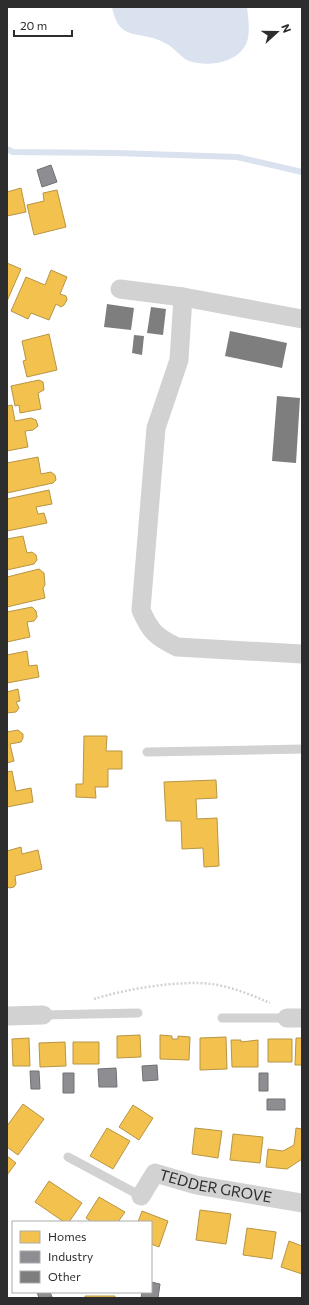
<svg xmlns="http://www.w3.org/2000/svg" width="309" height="1305" font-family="Commissioner,sans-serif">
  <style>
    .water { fill: #d9e2ee }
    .homes { fill: #f2c14e; stroke: #b79544 }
    .industry { fill: #8d8d92; stroke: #707074 }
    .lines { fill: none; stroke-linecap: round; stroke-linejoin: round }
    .stream { stroke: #d9e2ee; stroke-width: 6 }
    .building { fill: #7e7e7e }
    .path { stroke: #d2d2d2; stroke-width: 2.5; stroke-dasharray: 2 2; stroke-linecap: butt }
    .lane { stroke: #d2d2d2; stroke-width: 9 }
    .street { stroke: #d2d2d2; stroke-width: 19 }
    .labels { text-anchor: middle; stroke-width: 4; stroke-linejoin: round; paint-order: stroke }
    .street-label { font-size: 15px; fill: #2d2d2d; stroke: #fff }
  </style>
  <rect width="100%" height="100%" fill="#fff"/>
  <path class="water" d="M112,7H247C248,16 250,29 248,38C243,62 210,68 189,61C181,58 174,47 165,43C141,29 119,44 112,7Z"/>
  <path class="homes" d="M21,188L26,212L7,216V192Z
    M57,190L66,227L34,235L27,205L44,201L43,193Z
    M7,263L21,269L7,301Z
    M51,270L67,277L60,294L66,296L67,300L64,305L61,307L56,304L49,320L31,313L28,319L11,311L26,277L45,285Z
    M49,334L57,370L27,377L23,361L26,360L22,341Z
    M39,380L43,382L44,390L38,393L41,409L20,413L19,405L15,406L11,386Z
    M12,405L15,421L31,418L36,420L38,426L33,430L25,431L28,447L7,451V406Z
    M38,457L41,474L51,472L55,475L56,480L53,483L7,493V463Z
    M49,490L52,504L36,507L38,514L44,513L47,523L7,531V499Z
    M23,536L27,553L32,552L36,555L37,560L34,564L7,570V539Z
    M39,569L44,573L45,585L43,588L45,598L7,607V577Z
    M32,607L36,611L37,617L34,621L27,622L30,637L7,642V612Z
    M27,651L29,666L37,665L39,677L7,683V655Z
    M18,689L20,701L16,702L19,708L16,712L7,713V692Z
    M18,730L23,734V738L21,742L10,744L14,761L7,763V732Z
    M84,736H107L106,751H122V769H108V787H95L96,798L76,797V784H83Z
    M12,771L16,791L31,788L33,802L7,807V772Z
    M216,780L217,798L196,799L197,819L217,818L219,866L204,867L203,848L182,849L181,821H166L164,782Z
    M21,847L22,854L38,850L42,869L15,876L16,884L14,887L9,888L7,886V851Z
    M140,1035L141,1057L117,1058V1036Z
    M160,1035L172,1036V1039H178V1036L190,1037L189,1060L160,1059Z
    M226,1037L227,1069L200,1070V1038Z
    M29,1038L30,1066H13L12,1039Z
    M296,1038H302V1065H295Z
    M268,1039H292V1062H268Z
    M231,1040H241V1042L258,1040V1067H232Z
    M65,1042L66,1066L40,1067L39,1043Z
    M73,1042H99V1064H73Z
    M23,1104L44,1119L18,1155L7,1147V1126Z
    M133,1105L153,1118L139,1140L119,1127Z
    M107,1128L130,1141L113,1169L90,1156Z
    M195,1128L222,1131L218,1158L192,1154Z
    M296,1128L302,1129V1159L287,1169L266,1167L268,1149L283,1151L294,1145Z
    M233,1134L263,1137L260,1163L230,1160Z
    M7,1156L16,1163L7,1175Z
    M49,1181L82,1203L69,1222H64L35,1202Z
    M99,1197L125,1212L118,1222H92L86,1218Z
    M200,1210L231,1214L226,1244L196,1240Z
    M142,1211L168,1221L159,1247L151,1244V1222H138Z
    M247,1228L276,1232L272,1259L243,1255Z
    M289,1241L302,1246V1274L281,1267Z
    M85,1296H115V1298H85Z"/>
  <path class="industry" d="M51,165L57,182L42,187L37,170Z
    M157,1065L158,1080L143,1081L142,1066Z
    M116,1068L117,1087H99L98,1069Z
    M30,1071H39L40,1089H31Z
    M63,1073H74V1093H63Z
    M259,1073H268V1091H259Z
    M267,1099H285V1110H267Z
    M151,1282L160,1284L158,1298H141L142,1292H151Z
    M37,1292H50L52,1297L39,1298Z"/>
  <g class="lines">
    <path class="stream" d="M7,149L13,152L116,153L237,157L302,172"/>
  </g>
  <path class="building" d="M107,304L134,308L131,330L104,327Z
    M151,307L166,309L163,335L147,333Z
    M230,331L287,343L282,368L225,356Z
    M134,335L144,336L142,355L132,353Z
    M277,396L300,398L296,463L272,461Z"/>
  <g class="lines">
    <path class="path" d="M94,999C126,989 179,980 212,984C232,987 252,995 270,1003"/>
    <path class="lane" d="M147,752L302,749
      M43,1015L138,1013
      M222,1018H287
      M68,1157L141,1196"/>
    <g class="street">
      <path d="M120,289L183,297L302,319"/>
      <path d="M183,297L179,360L156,428L141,610C150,631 156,637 177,647L302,654"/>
      <path d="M7,1016L43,1015"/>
      <path d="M287,1018H302"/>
      <path id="s1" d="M141,1196L155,1173L196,1185L302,1203"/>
    </g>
  </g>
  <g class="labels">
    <g class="street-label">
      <text dy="5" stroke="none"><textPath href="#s1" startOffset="89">TEDDER GROVE</textPath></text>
    </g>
  </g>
  <rect width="309" height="1305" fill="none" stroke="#2d2d2d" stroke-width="16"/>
  <rect x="12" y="1221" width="140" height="72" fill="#ffffff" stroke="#ababab"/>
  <rect x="20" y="1231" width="20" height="12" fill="#f2c14e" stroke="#ababab"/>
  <text x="48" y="1241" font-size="12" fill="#2d2d2d">Homes</text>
  <rect x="20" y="1251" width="20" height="12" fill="#8d8d92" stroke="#ababab"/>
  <text x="48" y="1261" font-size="12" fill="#2d2d2d">Industry</text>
  <rect x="20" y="1271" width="20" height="12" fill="#7e7e7e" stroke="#ababab"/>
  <text x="48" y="1281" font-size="12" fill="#2d2d2d">Other</text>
  <g transform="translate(277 32) rotate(69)" stroke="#ffffff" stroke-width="3" paint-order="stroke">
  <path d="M0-3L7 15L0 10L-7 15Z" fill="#2d2d2d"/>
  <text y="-6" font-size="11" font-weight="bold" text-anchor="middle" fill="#2d2d2d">N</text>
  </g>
  <path d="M14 30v6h58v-6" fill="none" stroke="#2d2d2d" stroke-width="2"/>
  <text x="20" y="30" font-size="12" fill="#2d2d2d" stroke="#ffffff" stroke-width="3" paint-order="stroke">20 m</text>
</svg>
